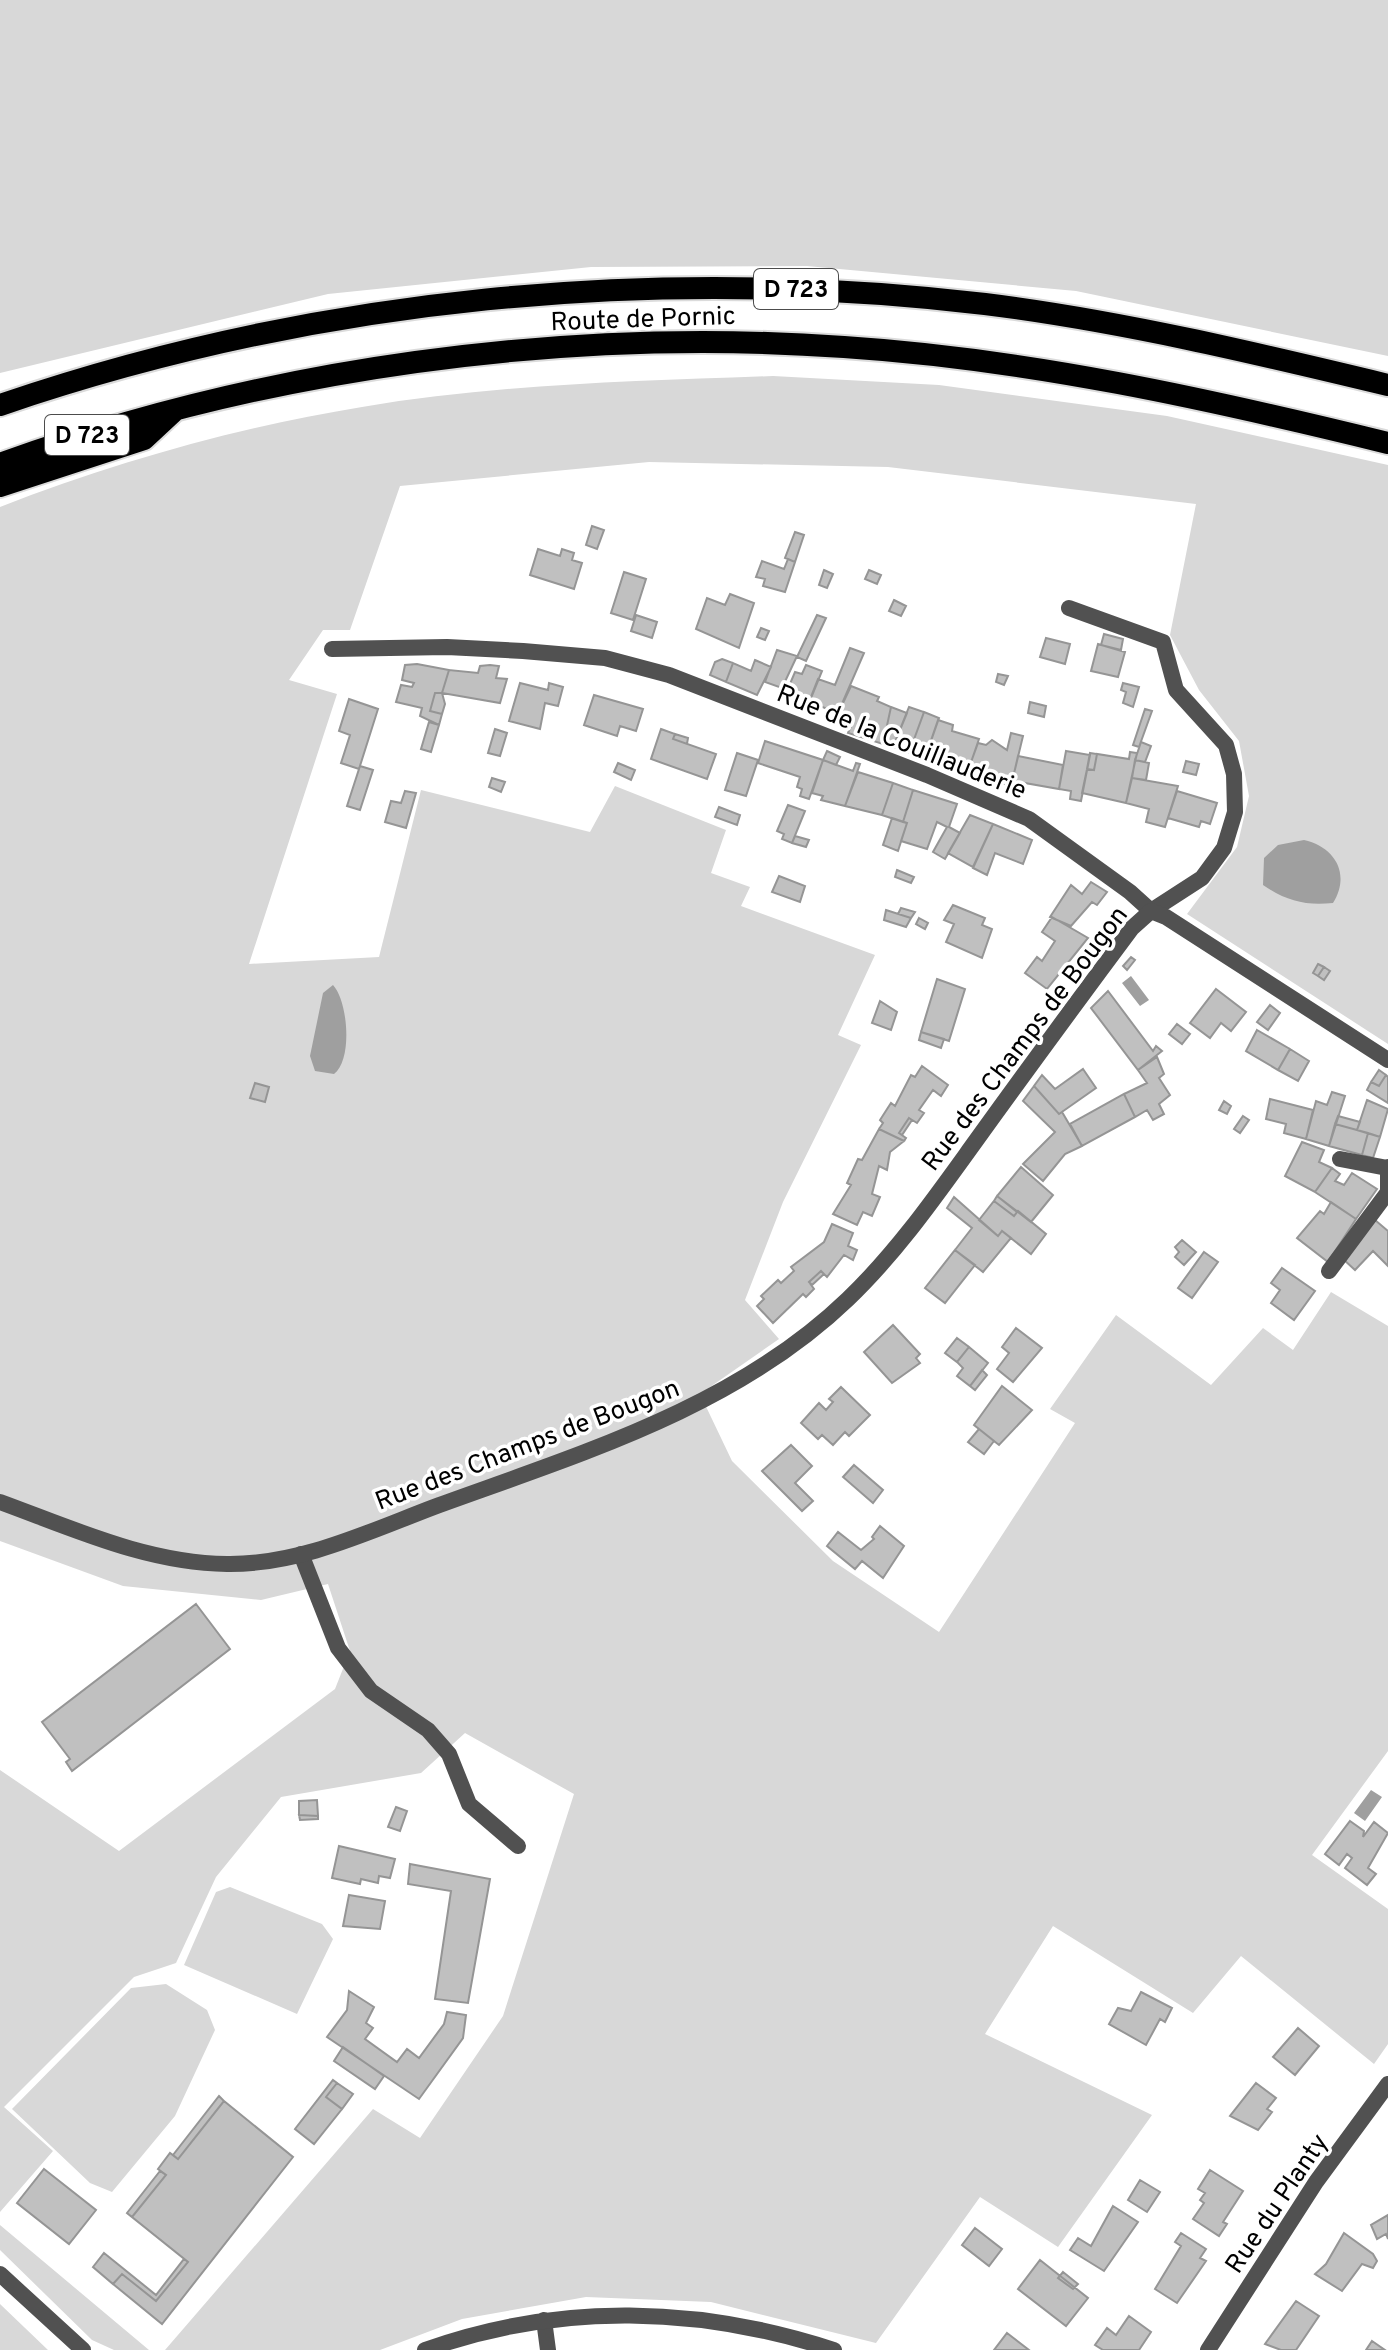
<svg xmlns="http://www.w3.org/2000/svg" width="1388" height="2350" font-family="Overpass,sans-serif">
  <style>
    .green { fill: #d8d8d8 }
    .water { fill: #9f9f9f }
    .building { fill: #c0c0c0; stroke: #959595; stroke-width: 2 }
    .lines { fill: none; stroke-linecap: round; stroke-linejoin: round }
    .trunk-casing { stroke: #dbdbdb; stroke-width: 26 }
    .minor { stroke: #515151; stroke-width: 16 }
    .tertiary { stroke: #515151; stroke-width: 16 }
    .trunk { stroke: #000; stroke-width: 22 }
    .labels { text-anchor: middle; stroke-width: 7; stroke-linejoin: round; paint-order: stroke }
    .shield { fill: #fff; stroke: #4c4c4c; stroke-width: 2 }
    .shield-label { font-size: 24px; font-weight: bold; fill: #000 }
    .street-label { font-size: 26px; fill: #000; stroke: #fff }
  </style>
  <rect width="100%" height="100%" fill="#fff"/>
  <path class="green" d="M0,0H1388V356L1076,291L807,266L591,267L328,294L0,373Z
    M773,376L939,385L1167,416L1388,465V1044L1187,914L1237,847L1249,796L1239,741L1199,690L1170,635L1196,504L888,467L649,462L400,486L350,630H323L289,680L337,694L249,964L379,957L421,790L590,832L615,786L726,830L711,873L750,887L741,906L875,955L838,1035L861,1045L783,1202L745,1300L779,1339L700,1394L732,1461L833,1561L939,1632L1075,1423L1050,1409L1116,1315L1211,1385L1263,1328L1293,1350L1331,1292L1388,1326V1751L1312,1855L1388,1909V2044L1374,2064L1241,1956L1193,2013L1053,1926L985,2034L1152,2115L1058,2247L980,2197L876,2343L711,2302L586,2297L462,2319L380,2350H165L373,2109L420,2138L503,2016L574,1794L465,1733L421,1773L281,1797L216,1877L176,1963L134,1977L4,2107L53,2151L0,2212V1770L119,1851L335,1689L350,1651L328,1584L261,1600L123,1586L0,1541V507C116,462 239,427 362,407C498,384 636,381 773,376Z
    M230,1887L322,1924L333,1939L297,2014L184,1965L216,1892Z
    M166,1984L207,2010L215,2030L175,2116L112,2192L90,2183L12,2109L131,1988Z
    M0,2225L149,2350H114L92,2340L0,2250Z
    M0,2304L48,2350H0Z"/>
  <path class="water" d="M1304,840C1335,847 1351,874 1333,903C1306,906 1286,901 1263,885L1264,858L1278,845Z
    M1131,976L1149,1000L1140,1006L1122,983Z
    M333,985C348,1001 353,1060 334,1074L315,1071L310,1056L323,993Z
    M1371,1790L1382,1797L1365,1821L1354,1813Z"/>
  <path class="building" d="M592,526L604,530L597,549L586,545Z
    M795,532L804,535L795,562L785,558Z
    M538,549L560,556L562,549L574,553L572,560L582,563L574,589L530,575Z
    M788,559L795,562L785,592L763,586L765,579L756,577L762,561L784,569Z
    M824,570L833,574L827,588L819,585Z
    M869,570L881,575L877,584L865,579Z
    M624,572L646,579L633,620L611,613Z
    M730,594L754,603L739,648L696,629L707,598L725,605Z
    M894,600L906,606L901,616L889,611Z
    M636,615L657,622L652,638L631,631Z
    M817,615L826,618L806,661L797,657Z
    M761,628L769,631L765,640L757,637Z
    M1104,634L1123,639L1121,650L1101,645Z
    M1046,638L1070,644L1065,664L1040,657Z
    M1098,644L1125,652L1118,677L1091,671Z
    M850,648L864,653L838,713L809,702L818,679L835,685Z
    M777,650L797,656L782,688L765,682Z
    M722,659L733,663L726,682L710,675L715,662Z
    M755,660L771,667L757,695L726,682L733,663L751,671Z
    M417,664L449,670L442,693H435L430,711L442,714L439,725L420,716L422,708L396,702L401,685L412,687L414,683L402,680L405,665Z
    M490,665L499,666L496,678L507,679L500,703L442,693L449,670L478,673L480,666Z
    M806,665L822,671L807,708L784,698L795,672L802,674Z
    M998,674L1008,676L1004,685L996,682Z
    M520,683L548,690L549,683L563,687L558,706L545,703L540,729L509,721Z
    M1123,683L1139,687L1133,707L1123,703L1126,692L1121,690Z
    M851,686L879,697L877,701L891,707L883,744L848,733L851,726L835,720Z
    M435,693H442L445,704L442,714L430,711Z
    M594,695L643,709L636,731L620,726L617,736L584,725Z
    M349,699L378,709L359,769L341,763L350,735L339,731Z
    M1030,702L1046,706L1044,717L1028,713Z
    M891,707L907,713L893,747L883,744Z
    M909,707L924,712L909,753L893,747Z
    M1145,709L1152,711L1139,747L1133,745Z
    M924,712L939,718L925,758L909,753Z
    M938,720L953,725L952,731L979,739L967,774L925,758Z
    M429,722L439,725L431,752L421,749Z
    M495,729L507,733L500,756L488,753Z
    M661,729L675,734L673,739L716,754L707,779L651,759Z
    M1011,733L1023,736L1011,786L967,773L978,743L986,745L992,740L1007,750Z
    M675,734L688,738L687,744L673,739Z
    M765,741L823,760L809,799L800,796L802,789L797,787L800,777L758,763Z
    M1141,742L1151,746L1145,762L1135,760Z
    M827,751L840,757L836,765L823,760Z
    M1066,751L1090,755L1081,801L1070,799L1071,791L1059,789Z
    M1130,752L1137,753L1126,803L1082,793L1087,769L1094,770L1097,754L1129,759Z
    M737,753L758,760L746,796L725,790Z
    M1090,753L1097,754L1094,770L1087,769Z
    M1018,756L1063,765L1059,789L1019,782L1018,793L1010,791Z
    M823,760L853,771L856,763L860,764L845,806L821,800L823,796L812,793Z
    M1135,760L1149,763L1146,780L1132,778Z
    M1186,761L1199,764L1196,775L1183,772Z
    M618,763L635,770L631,780L614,772Z
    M360,766L373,770L360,810L347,806Z
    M858,772L893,783L882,815L845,806Z
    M492,778L505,782L501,792L489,787Z
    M1132,778L1178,786L1165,827L1146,822L1149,809L1126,803Z
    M893,783L913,790L903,822L882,815Z
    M913,790L957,804L949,827L960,833L945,859L933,852L947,827L937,822L927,849L901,841L907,823L903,822Z
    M405,791L416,793L406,828L385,822L391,801L401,803Z
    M1177,791L1217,803L1210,824L1201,821L1199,827L1168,818Z
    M788,805L805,811L792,843L782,839L784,834L777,831Z
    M719,807L740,815L737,825L715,817Z
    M970,815L993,824L973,867L948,853Z
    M892,818L907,823L898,851L883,845Z
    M993,824L1032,840L1023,864L995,853L987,875L973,868Z
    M795,836L809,840L806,847L792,843Z
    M897,870L914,877L911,883L895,877Z
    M779,876L805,886L800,902L772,892Z
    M1091,882L1107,892L1097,905L1092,902L1071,926L1050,917L1071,885L1082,894Z
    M953,905L985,918L982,925L992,929L982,958L946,942L954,924L944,920Z
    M901,908L915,912L911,918L898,914Z
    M886,910L911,918L906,927L884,920Z
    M1052,917L1088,938L1047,989L1025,973L1037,957L1042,961L1055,941L1042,932Z
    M919,918L928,923L925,929L916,924Z
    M1131,957L1135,960L1127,970L1123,966Z
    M1318,964L1324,967L1318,976L1313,973Z
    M1324,967L1330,971L1324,980L1318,976Z
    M937,979L965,989L949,1041L921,1032Z
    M1216,989L1246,1012L1231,1031L1221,1023L1210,1038L1190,1023Z
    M1108,991L1153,1051L1156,1046L1162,1051L1138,1070L1091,1008Z
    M880,1001L897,1012L891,1030L872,1023Z
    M1270,1005L1280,1013L1268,1030L1257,1022Z
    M1177,1024L1190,1034L1182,1044L1169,1034Z
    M1257,1030L1290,1049L1278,1070L1246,1051Z
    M921,1032L944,1039L941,1048L919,1040Z
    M1290,1049L1309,1061L1298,1081L1278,1070Z
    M1157,1057L1164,1074L1159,1078L1170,1095L1159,1104L1164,1114L1153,1120L1147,1110L1135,1117L1124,1094L1147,1083L1138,1070Z
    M922,1066L948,1085L941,1096L933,1090L919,1110L924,1113L917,1123L909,1118L899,1133L906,1138L904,1141L879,1129L883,1123L880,1120L891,1103L895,1106L911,1075L915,1077Z
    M1083,1069L1096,1088L1059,1114L1034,1086L1042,1075L1055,1089Z
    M1379,1070L1386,1075L1379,1086L1371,1082Z
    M1386,1075L1388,1077V1103L1367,1090L1371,1082L1379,1086Z
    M255,1083L269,1087L265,1102L250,1098Z
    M1034,1086L1059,1114L1062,1112L1082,1146L1065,1154L1043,1181L1023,1164L1055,1132L1023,1101Z
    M1332,1092L1345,1096L1329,1146L1306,1139L1316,1101L1327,1105Z
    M1124,1094L1135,1117L1082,1146L1070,1124Z
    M1270,1099L1313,1110L1306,1139L1284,1133L1286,1124L1266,1119Z
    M1367,1100L1388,1109L1380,1137L1357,1130Z
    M1224,1101L1231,1106L1227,1114L1219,1110Z
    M1243,1116L1249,1120L1240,1133L1234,1129Z
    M1338,1116L1360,1122L1357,1130L1335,1124Z
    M909,1118L912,1120L902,1135L899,1133Z
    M1335,1124L1368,1133L1362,1155L1329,1146Z
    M879,1129L904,1141L890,1152L887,1170L879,1166L872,1194L880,1197L872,1216L863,1212L857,1225L833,1214L851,1185L847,1183L858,1159L862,1160Z
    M1368,1133L1380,1137L1373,1158L1362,1155Z
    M1302,1142L1324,1150L1319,1162L1332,1168L1315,1192L1285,1176Z
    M1021,1167L1053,1195L1031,1222L997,1196Z
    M1332,1168L1340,1174L1335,1181L1344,1185L1352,1173L1377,1189L1356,1219L1315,1192Z
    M997,1196L1017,1212L1014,1216L994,1201Z
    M954,1197L998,1236L1002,1231L1011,1238L983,1272L955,1250L972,1228L947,1208Z
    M994,1201L1014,1216L1018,1211L1046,1234L1031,1254L1002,1231L998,1236L979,1220Z
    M1331,1202L1356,1219L1328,1262L1297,1238L1320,1211L1324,1214Z
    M1375,1220L1388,1231V1266L1373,1251L1355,1270L1343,1259Z
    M832,1224L853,1233L848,1246L857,1250L853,1260L844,1255L827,1277L821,1271L809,1282L814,1289L806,1297L803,1294L773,1323L757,1306L764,1299L761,1296L778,1280L781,1283L794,1271L791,1267L824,1242Z
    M1182,1240L1196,1252L1184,1265L1175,1257L1179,1252L1175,1247Z
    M955,1250L975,1265L945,1303L925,1288Z
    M1204,1252L1218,1262L1192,1298L1178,1288Z
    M1282,1268L1315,1291L1294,1320L1271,1303L1280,1290L1271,1283Z
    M821,1271L824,1274L812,1285L809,1282Z
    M893,1325L920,1354L916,1358L920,1363L892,1383L864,1352Z
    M1016,1328L1042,1348L1013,1382L997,1369L1009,1353L1002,1347Z
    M957,1338L969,1347L957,1362L945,1353Z
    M969,1347L988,1363L970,1386L957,1376L963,1368L957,1362Z
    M982,1370L987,1375L975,1390L970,1386Z
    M1002,1386L1032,1410L999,1445L974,1425Z
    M841,1387L870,1415L849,1436L845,1432L833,1445L822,1435L818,1439L801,1423L819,1403L826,1410L833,1402L829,1399Z
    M979,1429L994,1441L984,1454L968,1442Z
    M791,1445L812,1466L795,1483L813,1501L802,1511L762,1471Z
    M854,1465L883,1490L873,1503L843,1477Z
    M880,1526L904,1546L883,1578L862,1561L855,1569L827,1546L838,1532L861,1550L874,1539L872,1537Z
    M196,1604L230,1649L72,1771L66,1762L70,1759L42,1722Z
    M317,1800L318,1816L299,1815V1801Z
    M396,1807L407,1811L400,1831L388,1827Z
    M299,1815L318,1816V1819L300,1820Z
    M1350,1821L1364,1831L1363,1837L1374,1822L1388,1833L1368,1868L1376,1874L1367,1885L1345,1868L1352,1858L1347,1854L1339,1865L1325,1854Z
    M339,1846L395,1859L390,1878L379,1876L378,1883L361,1879L360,1884L332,1878Z
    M410,1864L490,1879L468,2003L435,1999L451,1891L408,1884Z
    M349,1895L385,1901L380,1929L343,1926Z
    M349,1991L374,2007L366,2023L373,2028L365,2039L397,2062L407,2049L419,2058L444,2024L447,2012L466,2015L463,2038L419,2099L327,2037L347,2010Z
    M1141,1992L1172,2008L1165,2022L1160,2019L1146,2045L1109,2024L1118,2008L1131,2011Z
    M1298,2028L1319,2046L1295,2075L1273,2057Z
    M343,2047L384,2076L375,2089L334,2061Z
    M333,2080L337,2083L326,2097L342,2109L314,2144L295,2129Z
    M337,2083L353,2094L342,2109L326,2097Z
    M1256,2083L1276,2098L1267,2109L1272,2112L1258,2130L1230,2116Z
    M219,2096L224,2101L178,2159L173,2155Z
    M224,2101L293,2157L162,2324L113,2284L122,2274L156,2301L188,2262L132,2217L166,2175L158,2169L170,2153L178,2159Z
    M44,2169L96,2210L69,2244L17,2203Z
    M1210,2170L1243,2191L1223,2222L1227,2224L1219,2236L1193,2219L1204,2203L1200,2200L1205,2193L1198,2189Z
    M160,2171L166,2175L132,2217L127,2213Z
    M1140,2180L1160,2192L1147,2212L1128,2200Z
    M1113,2206L1138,2222L1104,2271L1070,2250L1078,2238L1091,2246Z
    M1388,2215V2239L1386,2234L1377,2239L1371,2225Z
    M975,2228L1002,2249L989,2266L962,2245Z
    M1181,2233L1206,2249L1200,2258L1206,2261L1177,2303L1155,2289L1181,2246L1175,2242Z
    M1344,2233L1373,2254L1377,2261L1373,2268L1362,2264L1342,2291L1315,2274L1326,2264Z
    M104,2253L156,2295L184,2259L188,2262L156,2301L122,2274L113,2284L93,2267Z
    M1040,2260L1088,2298L1066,2326L1018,2289Z
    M1063,2272L1078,2284L1073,2289L1058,2278Z
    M1296,2301L1319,2316L1296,2350H1281L1265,2344Z
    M1129,2316L1151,2332L1139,2350H1103L1095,2345L1107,2328L1116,2335Z
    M1007,2333L1029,2350H994Z
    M1372,2341L1385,2350H1366Z"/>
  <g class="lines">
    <defs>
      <path id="trunk" d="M0,405C316,297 654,265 985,304C1121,321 1255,353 1388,385
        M0,464C265,368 563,327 844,347C1028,359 1209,399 1388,443
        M0,486L144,439L173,412"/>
    </defs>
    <use href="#trunk" class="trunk-casing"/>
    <path class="minor" d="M332,649L447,647L523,651L605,658L669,675L927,775L1029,819L1130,892L1151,911L1202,878L1224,848L1235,812L1234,774L1226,745L1176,690L1163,642L1069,608
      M1340,1159L1387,1168
      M1329,1271L1388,1192V1167
      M301,1554L338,1648L371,1691L428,1730L449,1754L469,1804L518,1846
      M544,2320L548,2350"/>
    <path class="tertiary" d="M0,1502C74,1529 147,1563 227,1564C299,1565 368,1532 434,1507C579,1454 735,1408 848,1299C897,1252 936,1196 975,1142C1027,1070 1079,999 1132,928L1151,911L1166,917L1388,1060
      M0,2274L83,2350
      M425,2350C559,2302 700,2306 834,2350
      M1208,2350L1316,2182L1388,2084"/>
    <use href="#trunk" class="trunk"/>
  </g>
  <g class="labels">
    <g class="shield">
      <rect x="754" y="269" width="84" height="40" rx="6"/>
      <rect x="45" y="415" width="84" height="40" rx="6"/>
    </g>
    <g class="shield-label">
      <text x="796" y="297">D 723</text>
      <text x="87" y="443">D 723</text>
    </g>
    <g class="street-label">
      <text transform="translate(643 318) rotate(-2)" y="9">Route de Pornic</text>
      <text transform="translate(902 741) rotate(22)" y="9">Rue de la Couillauderie</text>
      <text transform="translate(1024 1038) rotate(-53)" y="9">Rue des Champs de Bougon</text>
      <text transform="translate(527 1444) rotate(-21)" y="9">Rue des Champs de Bougon</text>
      <text transform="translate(1276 2203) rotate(-56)" y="9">Rue du Planty</text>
    </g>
  </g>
</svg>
